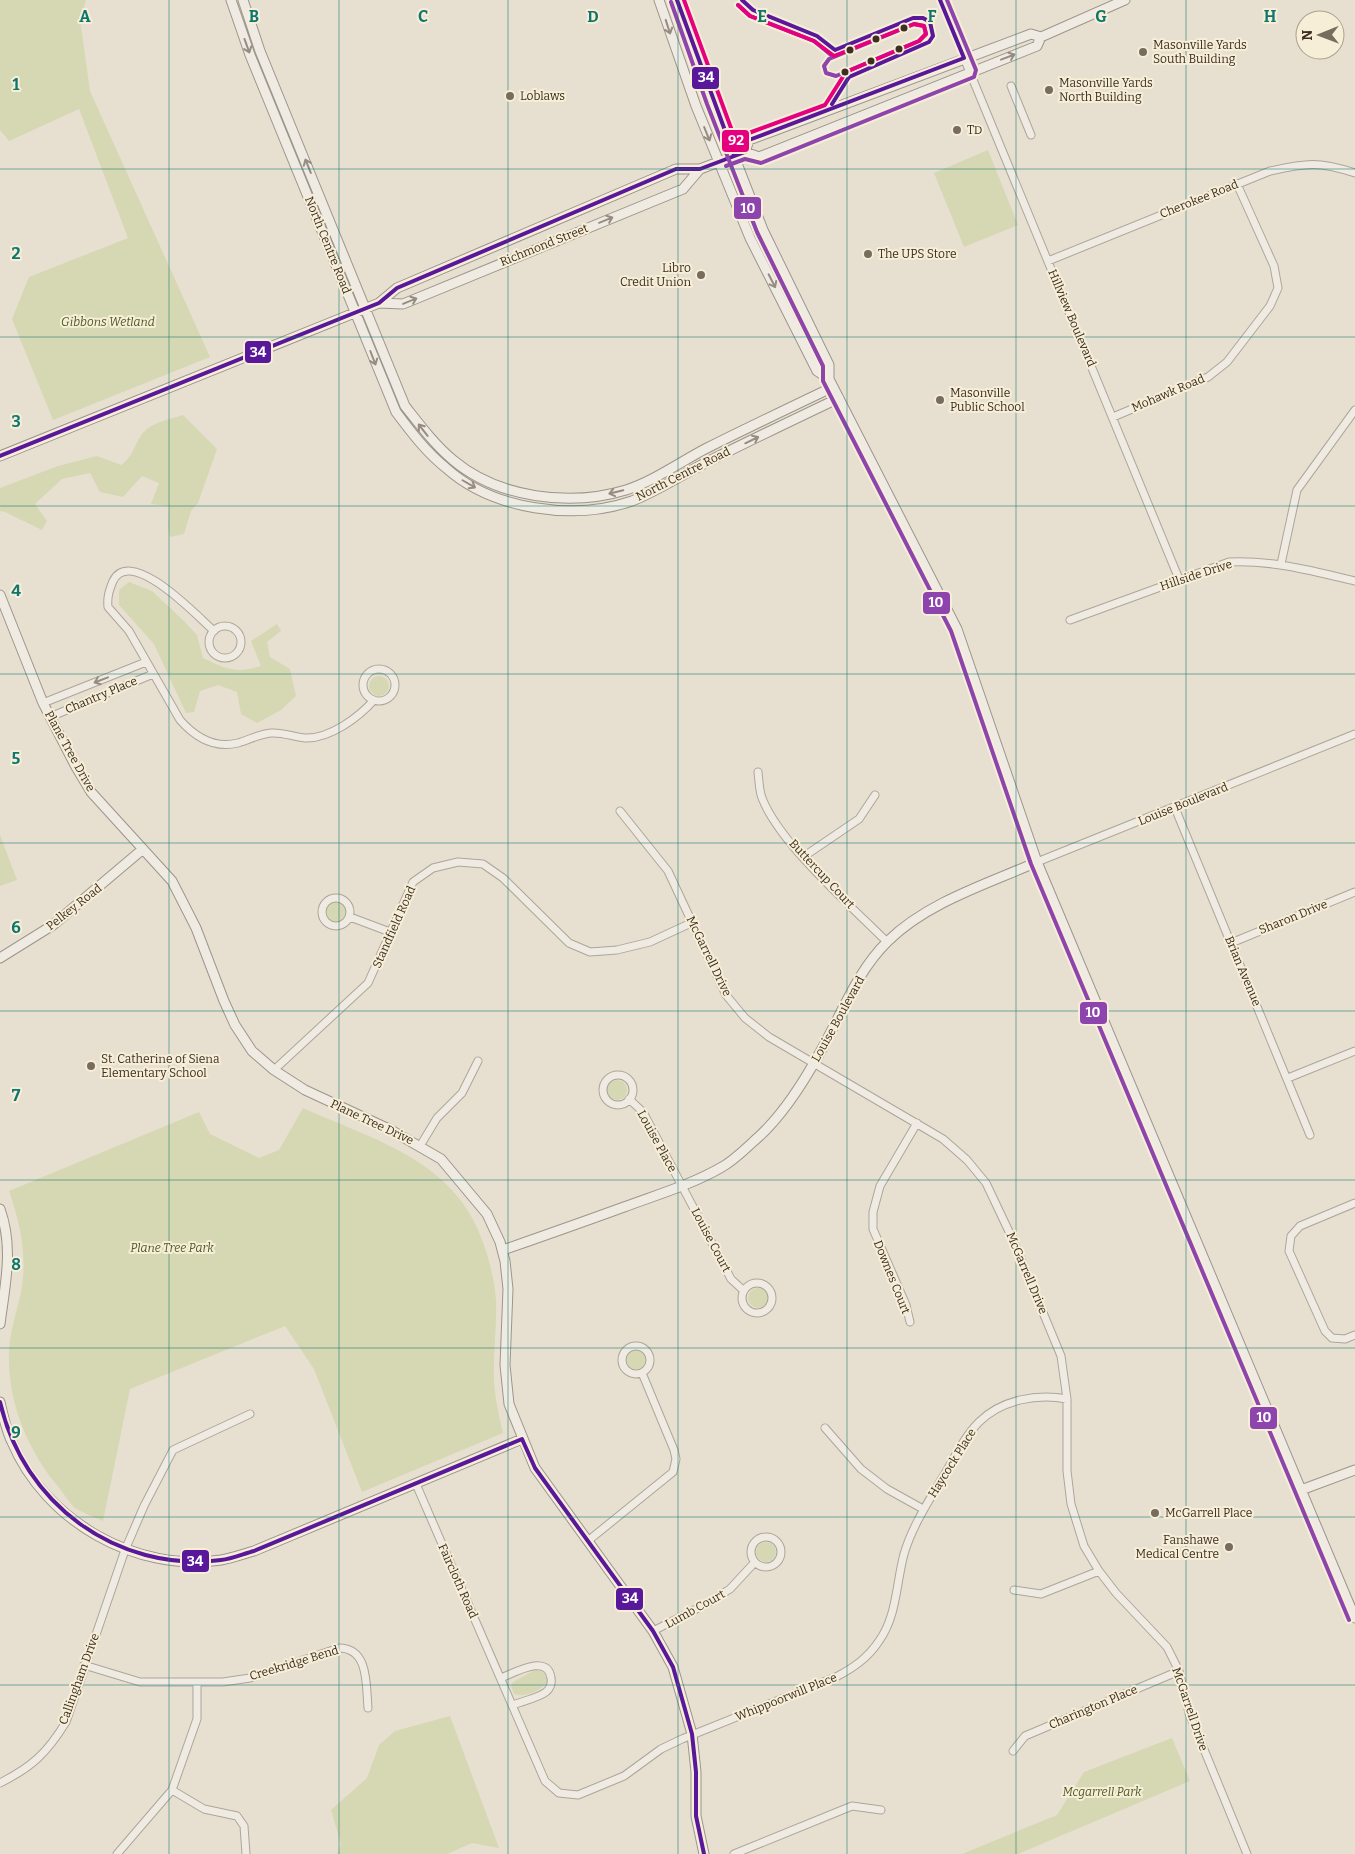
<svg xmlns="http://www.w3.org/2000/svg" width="1355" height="1854" font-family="Bitter,serif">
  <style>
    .green { fill: #d6d7b3 }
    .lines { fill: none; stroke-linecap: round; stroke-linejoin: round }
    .street-casing { stroke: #ada599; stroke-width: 9 }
    .secondary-casing { stroke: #9c958a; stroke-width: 11 }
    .street { stroke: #efebe3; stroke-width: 7 }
    .secondary { stroke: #efebe3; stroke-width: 9 }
    .bus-1-casing { stroke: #f7eed8; stroke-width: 8 }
    .bus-2-casing { stroke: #f7eed8; stroke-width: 8 }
    .bus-3-casing { stroke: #f7eed8; stroke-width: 8 }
    .bus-1 { stroke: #59189a; stroke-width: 4 }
    .bus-2 { stroke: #8e44ad; stroke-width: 4 }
    .bus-3 { stroke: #e5007d; stroke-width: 4 }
    .oneway { stroke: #968c82 }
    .grid { fill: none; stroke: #0f766e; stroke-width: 1; stroke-opacity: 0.55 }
    .bus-dot { fill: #3d2e20; stroke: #f7eed8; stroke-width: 2 }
    .poi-dot { fill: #786c5e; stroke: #f7eed8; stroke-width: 2 }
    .labels { text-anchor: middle; stroke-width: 4; stroke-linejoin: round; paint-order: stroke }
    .poi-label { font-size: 12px; fill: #3d2e20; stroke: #f7eed8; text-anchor: start }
    .street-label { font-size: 12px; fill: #3d2e20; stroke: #f7eed8 }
    .park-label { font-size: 12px; font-style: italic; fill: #4d5a26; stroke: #f7eed8 }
    .grid-label { font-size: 16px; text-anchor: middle; font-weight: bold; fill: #0f766e; stroke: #f7eed8; stroke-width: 4; stroke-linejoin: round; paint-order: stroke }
    .line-badge { stroke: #f7eed8; stroke-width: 2 }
    .badge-label { font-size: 14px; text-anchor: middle; font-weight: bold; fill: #fff }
  </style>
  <rect width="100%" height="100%" fill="#e7e0d1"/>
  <path class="green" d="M0,0H86L80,19L90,91L210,357L53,420L12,319L29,277L128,238L79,109L9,141L0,130Z
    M988,150L1018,225L964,247L934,173Z
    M183,415L217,449L198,503L191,511L184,534L170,537L168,528L169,506L151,504L159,483L142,476L123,497L100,492L90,473L62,479L35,504L47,521L42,530L5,512L0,511V488L58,466L97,456L121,465C134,456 134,444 143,433C152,422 171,419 183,415Z
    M129,582L152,591L184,621L197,635L203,658C226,669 236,674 261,666L251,641L277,624L281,631L267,642L270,657L290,669L296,696L281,710L257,723L241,714L237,692L218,685L200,691L194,712L186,713L154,644L119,605V590Z
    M369 686a10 10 0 1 1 20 0a10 10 0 1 1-20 0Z
    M0,835L17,880L0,886Z
    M326 912a10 10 0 1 1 20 0a10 10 0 1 1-20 0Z
    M607 1090a10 10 0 1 1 20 0a10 10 0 1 1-20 0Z
    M303,1108C376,1141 456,1160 484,1245C490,1263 495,1282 496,1301C497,1327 493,1354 494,1381C495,1398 499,1416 503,1433L362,1492L314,1369L285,1326L130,1389L103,1521C94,1517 83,1513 75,1508C70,1503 65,1496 61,1490C28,1452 7,1402 9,1351C10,1331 17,1311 21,1292C28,1257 20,1223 9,1191L199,1112L210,1134L259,1158L279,1150Z
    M748 1298a10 10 0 1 1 20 0a10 10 0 1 1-20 0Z
    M626 1360a10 10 0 1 1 20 0a10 10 0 1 1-20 0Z
    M756 1552a10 10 0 1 1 20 0a10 10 0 1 1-20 0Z
    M535,1670L542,1671L547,1675L548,1681C541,1691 525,1698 514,1694L511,1686L513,1682Z
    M450,1716L499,1848L472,1843L447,1854H337L341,1844L331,1810L367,1778L379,1745L395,1731Z
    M1172,1738L1190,1781L1018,1854H962L1057,1815L1084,1772Z"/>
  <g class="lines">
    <defs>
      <path id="street" d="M964,58L1179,579
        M1011,86L1031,135
        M1048,261L1270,171C1307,163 1318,161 1355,173
        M1113,417L1208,377L1227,362L1270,306L1278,288L1274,266L1237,184
        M1281,564L1297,490L1355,410
        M1070,620L1229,562C1273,560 1313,571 1355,581
        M209 642a16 16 0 1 1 32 0a16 16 0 1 1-32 0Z
        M214,631C198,617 131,545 113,581C109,591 107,597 108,607L129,631L180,720C195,737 214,749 238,743C249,740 259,734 271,733C283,732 293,737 305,738C330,739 359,717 374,700
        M363 685a16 16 0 1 1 32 0a16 16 0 1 1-32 0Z
        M43,703L146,662
        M50,717L153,674
        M758,772C759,780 759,790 762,798C780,844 851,906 887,942
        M1175,808L1310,1135
        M620,811L668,871L726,995L745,1018L769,1037L943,1139L967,1160L986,1183L1013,1240L1061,1356L1067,1399V1471L1071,1504L1084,1546L1099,1571L1116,1593L1167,1647L1179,1671L1189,1713L1247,1854
        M803,857L859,819L875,795
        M1037,862L1355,734
        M322 912a14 14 0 1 1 28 0a14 14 0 1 1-28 0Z
        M350,917L390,932
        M1231,943L1355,892
        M274,1070L368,983L413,882L433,868L458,862L483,864L503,878L569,943L590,952L617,950L650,942L691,923
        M603 1090a15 15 0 1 1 30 0a15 15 0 1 1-30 0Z
        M1288,1078L1355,1051
        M629,1099L643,1112L731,1279L744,1291
        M420,1146L437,1118L462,1093L478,1061
        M1355,1203L1300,1226L1291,1236L1289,1251L1325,1331L1332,1338L1345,1339L1355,1335
        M742 1298a15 15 0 1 1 30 0a15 15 0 1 1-30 0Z
        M910,1322L906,1305L873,1229V1212L880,1186L917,1123
        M622 1360a14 14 0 1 1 28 0a14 14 0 1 1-28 0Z
        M825,1428L861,1469L887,1489L923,1509
        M416,1484L545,1781L559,1793L578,1795L624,1776L661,1749L682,1739L836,1677C853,1668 868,1658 879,1641C897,1616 896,1584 904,1554C912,1527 927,1504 941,1480C953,1461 963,1438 979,1422C1001,1400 1037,1393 1067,1399
        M751 1552a15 15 0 1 1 30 0a15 15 0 1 1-30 0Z
        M589,1540L673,1472L676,1459L674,1450L642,1373
        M1014,1590L1041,1594L1099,1571
        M653,1631L706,1604L730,1589L755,1562
        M84,1665L140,1682H223L250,1678L339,1648C369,1648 366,1685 368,1708
        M501,1678C514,1673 548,1653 551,1678C552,1683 550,1689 546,1692C538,1698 523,1701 513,1705
        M1013,1751L1025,1736L1179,1671
        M0,1783C32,1767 47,1753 66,1722L125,1550L144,1506L173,1450L250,1414
        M172,1790L204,1809L237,1816L244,1826L246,1854
        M117,1854L172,1790L197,1719V1683
        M734,1854L852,1806L881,1810"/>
      <path id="secondary" d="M231,0L250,55L396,412C411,432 426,452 446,468C493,510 574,521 632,501C660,490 686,472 713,459C755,438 797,418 839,398
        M243,0L260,51L405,406C420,425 434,444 453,460C498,498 570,507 626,490C654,481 680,462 707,448C749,427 791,407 833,387
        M659,0L696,106L750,238L817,371L829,379
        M677,0L713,102L763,230L829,365V379L957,629L1037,862L1355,1618
        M745,152L749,140L776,130L1031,34L1041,37L1125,0
        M379,303L403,304L683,189L700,169
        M0,456L379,303L397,288L676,169H700L745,152L759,157L1037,46L1041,37
        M0,595L43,703L76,767L91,792L172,881L196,928L224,1001L235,1025L252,1051L274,1070L305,1090L389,1129L441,1159L487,1214L500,1242L505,1261L508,1289L505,1365L509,1404L535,1468L653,1631L673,1667L692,1734L696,1772V1816L704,1854
        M0,958L53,925L143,849
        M0,1209C14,1248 5,1285 0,1324
        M503,1250C543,1236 583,1222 624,1207C656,1195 691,1185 722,1167C733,1161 744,1150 754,1141C781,1118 802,1085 819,1054C841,1016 856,972 888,941C928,902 987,884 1037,862
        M0,1402C3,1415 6,1430 12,1442C45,1521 136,1573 221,1560C232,1558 243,1554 254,1551L522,1439
        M1301,1490L1355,1470"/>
    </defs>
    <use href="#street" class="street-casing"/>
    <use href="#secondary" class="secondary-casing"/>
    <use href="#street" class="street"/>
    <use href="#secondary" class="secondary"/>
    <defs>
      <path id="bus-1" d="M677,0L734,155
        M742,0L753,10L817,36L835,50L913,18H923L930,22L933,36L929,42L849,77L832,104
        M0,456L379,303L397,288L676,169H700L745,152L749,140L964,58L940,0
        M0,1402C23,1503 116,1573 221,1560C232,1559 243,1554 254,1551L522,1439L535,1468L653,1631L673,1667L692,1734L696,1772V1816L704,1854"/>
      <path id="bus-2" d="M671,2L707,104L757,232L823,366V381L951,631L1031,864L1349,1620
        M738,5L750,16L814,41L831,55
        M914,24L924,26L926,34L919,41L836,76L826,73L824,66L829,59Z
        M726,166L745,159L761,163L974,77L976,70L947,0"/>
      <path id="bus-3" d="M684,0L738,147L746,134L825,105L846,72L919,41L926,34L924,26L914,24L834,56L814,41L750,16L738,5"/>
    </defs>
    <use href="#bus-1" class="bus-1-casing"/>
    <use href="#bus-2" class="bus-2-casing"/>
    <use href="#bus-3" class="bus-3-casing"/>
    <use href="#bus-1" class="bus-1"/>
    <use href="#bus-2" class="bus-2"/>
    <use href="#bus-3" class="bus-3"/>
  </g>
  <defs><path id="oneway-shaft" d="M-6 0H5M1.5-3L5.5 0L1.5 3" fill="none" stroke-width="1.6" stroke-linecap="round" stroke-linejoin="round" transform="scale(1.25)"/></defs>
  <g class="oneway">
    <use href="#oneway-shaft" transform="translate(668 27) rotate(72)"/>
    <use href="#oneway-shaft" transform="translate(247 46) rotate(70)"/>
    <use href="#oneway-shaft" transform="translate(1008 57) rotate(-21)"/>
    <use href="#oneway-shaft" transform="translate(707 134) rotate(68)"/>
    <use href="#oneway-shaft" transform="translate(308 166) rotate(-112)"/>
    <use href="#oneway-shaft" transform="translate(606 220) rotate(-22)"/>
    <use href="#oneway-shaft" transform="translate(772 281) rotate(63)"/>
    <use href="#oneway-shaft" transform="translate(410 301) rotate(-22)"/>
    <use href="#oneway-shaft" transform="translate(373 358) rotate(69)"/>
    <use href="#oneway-shaft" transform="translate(423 430) rotate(-128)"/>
    <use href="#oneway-shaft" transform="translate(752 440) rotate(-26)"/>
    <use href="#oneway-shaft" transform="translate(469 484) rotate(30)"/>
    <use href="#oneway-shaft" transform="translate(616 492) rotate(166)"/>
    <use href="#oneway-shaft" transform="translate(101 680) rotate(159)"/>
  </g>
  <path class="grid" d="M169,0V1854M339,0V1854M508,0V1854M678,0V1854M847,0V1854M1016,0V1854M1186,0V1854M0,169H1355M0,337H1355M0,506H1355M0,674H1355M0,843H1355M0,1011H1355M0,1180H1355M0,1348H1355M0,1517H1355M0,1685H1355"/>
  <g class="bus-dot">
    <circle cx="904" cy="28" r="4.5"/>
    <circle cx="876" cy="39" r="4.5"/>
    <circle cx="899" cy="49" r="4.5"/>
    <circle cx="850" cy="50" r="4.5"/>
    <circle cx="871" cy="61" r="4.5"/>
    <circle cx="845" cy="72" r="4.5"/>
  </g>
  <g class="poi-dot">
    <circle cx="1143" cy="52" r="5"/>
    <circle cx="1049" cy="90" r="5"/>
    <circle cx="510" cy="96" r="5"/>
    <circle cx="957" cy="130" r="5"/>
    <circle cx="868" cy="254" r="5"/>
    <circle cx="701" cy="275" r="5"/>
    <circle cx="940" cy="400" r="5"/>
    <circle cx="91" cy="1066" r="5"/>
    <circle cx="1155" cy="1513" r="5"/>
    <circle cx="1229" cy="1547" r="5"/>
  </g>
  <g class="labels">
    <g class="poi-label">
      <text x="1153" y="49">Masonville Yards<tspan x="1153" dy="14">South Building</tspan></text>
      <text x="1059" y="87">Masonville Yards<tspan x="1059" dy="14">North Building</tspan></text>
      <text x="520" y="100">Loblaws</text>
      <text x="967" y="134">TD</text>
      <text x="878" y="258">The UPS Store</text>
      <text x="691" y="272" text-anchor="end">Libro<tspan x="691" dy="14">Credit Union</tspan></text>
      <text x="950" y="397">Masonville<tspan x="950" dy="14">Public School</tspan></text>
      <text x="101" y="1063">St. Catherine of Siena<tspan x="101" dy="14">Elementary School</tspan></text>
      <text x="1165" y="1517">McGarrell Place</text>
      <text x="1219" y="1544" text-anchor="end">Fanshawe<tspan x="1219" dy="14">Medical Centre</tspan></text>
    </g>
    <g class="street-label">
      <text transform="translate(1199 199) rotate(-22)" y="4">Cherokee Road</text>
      <text transform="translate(328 245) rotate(68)" y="4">North Centre Road</text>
      <text transform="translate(544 245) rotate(-22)" y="4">Richmond Street</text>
      <text transform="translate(1072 318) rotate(67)" y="4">Hillview Boulevard</text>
      <text transform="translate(1168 393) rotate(-23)" y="4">Mohawk Road</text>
      <text transform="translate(683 474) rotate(-27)" y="4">North Centre Road</text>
      <text transform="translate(1196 575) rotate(-18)" y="4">Hillside Drive</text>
      <text transform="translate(101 695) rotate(-23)" y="4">Chantry Place</text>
      <text transform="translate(70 751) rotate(61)" y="4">Plane Tree Drive</text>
      <text transform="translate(1183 804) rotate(-22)" y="4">Louise Boulevard</text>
      <text transform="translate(822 874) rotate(47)" y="4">Buttercup Court</text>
      <text transform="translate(74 907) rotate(-38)" y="4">Pelkey Road</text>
      <text transform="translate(1293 917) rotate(-22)" y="4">Sharon Drive</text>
      <text transform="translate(394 927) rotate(-66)" y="4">Standfield Road</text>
      <text transform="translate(709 956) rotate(64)" y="4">McGarrell Drive</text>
      <text transform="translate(1243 971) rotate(67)" y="4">Brian Avenue</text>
      <text transform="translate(838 1019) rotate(-61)" y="4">Louise Boulevard</text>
      <text transform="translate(372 1122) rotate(25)" y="4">Plane Tree Drive</text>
      <text transform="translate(657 1141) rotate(61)" y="4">Louise Place</text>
      <text transform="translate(711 1240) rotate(62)" y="4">Louise Court</text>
      <text transform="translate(1027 1273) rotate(67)" y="4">McGarrell Drive</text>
      <text transform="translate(892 1277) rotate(68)" y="4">Downes Court</text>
      <text transform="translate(952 1463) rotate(-58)" y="4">Haycock Place</text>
      <text transform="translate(458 1581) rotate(66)" y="4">Faircloth Road</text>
      <text transform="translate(695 1609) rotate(-29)" y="4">Lumb Court</text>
      <text transform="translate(294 1663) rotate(-17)" y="4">Creekridge Bend</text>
      <text transform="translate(79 1679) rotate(-70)" y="4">Callingham Drive</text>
      <text transform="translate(786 1697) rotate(-22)" y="4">Whippoorwill Place</text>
      <text transform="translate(1093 1707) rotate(-23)" y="4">Charington Place</text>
      <text transform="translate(1190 1709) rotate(71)" y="4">McGarrell Drive</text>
    </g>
    <g class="park-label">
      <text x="108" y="326">Gibbons Wetland</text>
      <text x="172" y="1252">Plane Tree Park</text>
      <text x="1102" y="1796">Mcgarrell Park</text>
    </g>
  </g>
  <g class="grid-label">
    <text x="85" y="22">A</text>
    <text x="254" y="22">B</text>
    <text x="423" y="22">C</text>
    <text x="593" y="22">D</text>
    <text x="762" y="22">E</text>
    <text x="932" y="22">F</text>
    <text x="1101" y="22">G</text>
    <text x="1270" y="22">H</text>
    <text x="16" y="90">1</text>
    <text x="16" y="259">2</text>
    <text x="16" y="427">3</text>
    <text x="16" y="596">4</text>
    <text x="16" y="764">5</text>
    <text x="16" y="933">6</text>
    <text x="16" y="1101">7</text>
    <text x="16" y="1270">8</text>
    <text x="16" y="1438">9</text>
  </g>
  <g class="line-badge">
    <rect x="691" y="66" width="29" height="24" rx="5" fill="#59189a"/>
    <rect x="721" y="129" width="29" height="24" rx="5" fill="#e5007d"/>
    <rect x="733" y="196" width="29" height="24" rx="5" fill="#8e44ad"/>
    <rect x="244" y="340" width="28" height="24" rx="5" fill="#59189a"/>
    <rect x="922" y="591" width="29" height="24" rx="5" fill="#8e44ad"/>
    <rect x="1079" y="1001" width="29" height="24" rx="5" fill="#8e44ad"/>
    <rect x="1249" y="1406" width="29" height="24" rx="5" fill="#8e44ad"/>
    <rect x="181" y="1549" width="29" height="24" rx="5" fill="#59189a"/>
    <rect x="615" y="1587" width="29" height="24" rx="5" fill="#59189a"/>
  </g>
  <g class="badge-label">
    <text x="706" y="82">34</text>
    <text x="736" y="145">92</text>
    <text x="748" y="213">10</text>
    <text x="258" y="357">34</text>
    <text x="936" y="607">10</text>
    <text x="1093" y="1017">10</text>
    <text x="1264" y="1422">10</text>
    <text x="195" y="1566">34</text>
    <text x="630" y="1603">34</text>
  </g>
  <g transform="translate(1320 35) rotate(269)"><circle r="24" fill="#f7eed8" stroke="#ada18e"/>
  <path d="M0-4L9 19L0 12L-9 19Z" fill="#786c5e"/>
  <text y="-8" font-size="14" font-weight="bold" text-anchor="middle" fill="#3d2e20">N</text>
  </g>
</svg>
